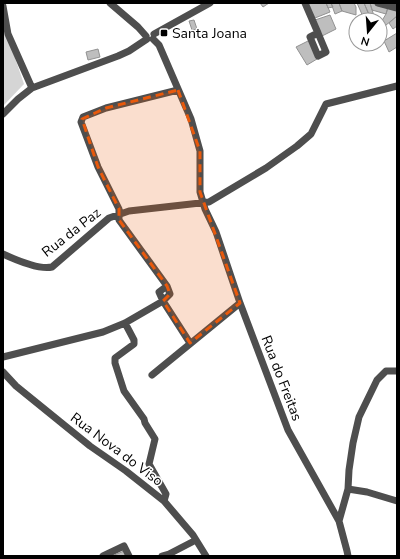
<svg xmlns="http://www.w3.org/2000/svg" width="400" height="559" font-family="'Nunito Sans',sans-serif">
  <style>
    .green { fill: #d5d5d5 }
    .building { fill: #bebebe; stroke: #929292 }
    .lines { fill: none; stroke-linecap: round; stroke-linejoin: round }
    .minor { stroke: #4e4e4e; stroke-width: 7 }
    .marked { fill: #e8590c; fill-opacity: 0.2; stroke: #e8590c; stroke-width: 3; stroke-dasharray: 8 5; stroke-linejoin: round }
    .poi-dot { fill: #000; stroke: #fff; stroke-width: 1.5 }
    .labels { text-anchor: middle; stroke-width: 3; stroke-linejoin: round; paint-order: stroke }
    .poi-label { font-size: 14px; fill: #000; stroke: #fff; text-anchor: start }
    .street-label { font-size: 14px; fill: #000; stroke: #fff }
  </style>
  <rect width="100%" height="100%" fill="#fff"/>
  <path class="green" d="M3,23L24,84L3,106Z"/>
  <path class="building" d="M260,3H269L263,7Z
    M307,3H326L330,12L315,18Z
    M326,3H331L333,7L328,8Z
    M331,3H339L342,11L335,14Z
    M339,3H354L356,7V15L342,11Z
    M357,3H364L370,17L364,19Z
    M364,3H370L374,16L370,17Z
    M370,3L388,7L386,14L372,10Z
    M388,7L397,11V16L380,30V24L386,14Z
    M330,15L336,29L322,36L315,20Z
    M397,16V26L393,29L389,23Z
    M194,20L197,29L192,30L189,21Z
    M397,33V47L389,52L384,41Z
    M310,40L317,59L307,65L296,47Z
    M98,49L100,57L88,60L86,52Z
    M124,551L126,556H112Z"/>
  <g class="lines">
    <path class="minor" d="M110,3L138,27L146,36
      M305,3L318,33
      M378,3L397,8
      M3,6L8,34L32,88
      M318,33L326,52L318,56L310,37Z
      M154,34L210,3
      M153,39L159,45L191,119L200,151V192L205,209L216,232L240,303L288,430L339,521L347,551L348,556
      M3,114L18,99L32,88L118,56L129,51L147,39
      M3,254C16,260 39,270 52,267L109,218L129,211L209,202L266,168L297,146L311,134L326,104L397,86
      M167,286L159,292L163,301L170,294L167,286L119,220V209L98,167L81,122L83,117L106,108L178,90
      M125,323L134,340V344L115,358V363L124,391L144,419L145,423L155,439L149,464L166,494L164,501
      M3,357L103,332L125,323L163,301L190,343
      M3,372L16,386L90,446L126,471L164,501L193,535L206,556
      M152,375L240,303
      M348,489L367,492L397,501
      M339,521L348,489L349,470L353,443L359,417L377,380L386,371H397
      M103,556L124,546L129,556
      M162,556L169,554L196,540"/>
  </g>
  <path class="marked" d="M178,90L200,151V192L240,303L190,343L163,301L170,294L167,286L119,220V209L98,167L82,119L106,108Z"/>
  <rect class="poi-dot" x="160" y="29" width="8" height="8" rx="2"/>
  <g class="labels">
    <g class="poi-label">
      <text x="172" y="38">Santa Joana</text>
    </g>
    <g class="street-label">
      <text transform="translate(71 232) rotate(-38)" y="5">Rua da Paz</text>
      <text transform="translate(282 378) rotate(69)" y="5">Rua do Freitas</text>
      <text transform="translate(117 449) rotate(37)" y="5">Rua Nova do Viso</text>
    </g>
  </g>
  <rect width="400" height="559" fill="none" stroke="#000000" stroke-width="8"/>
  <g transform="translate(368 32) rotate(197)"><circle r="19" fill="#ffffff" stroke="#999999"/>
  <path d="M0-3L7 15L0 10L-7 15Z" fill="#000000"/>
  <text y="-6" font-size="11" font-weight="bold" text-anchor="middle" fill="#000000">N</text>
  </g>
</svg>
